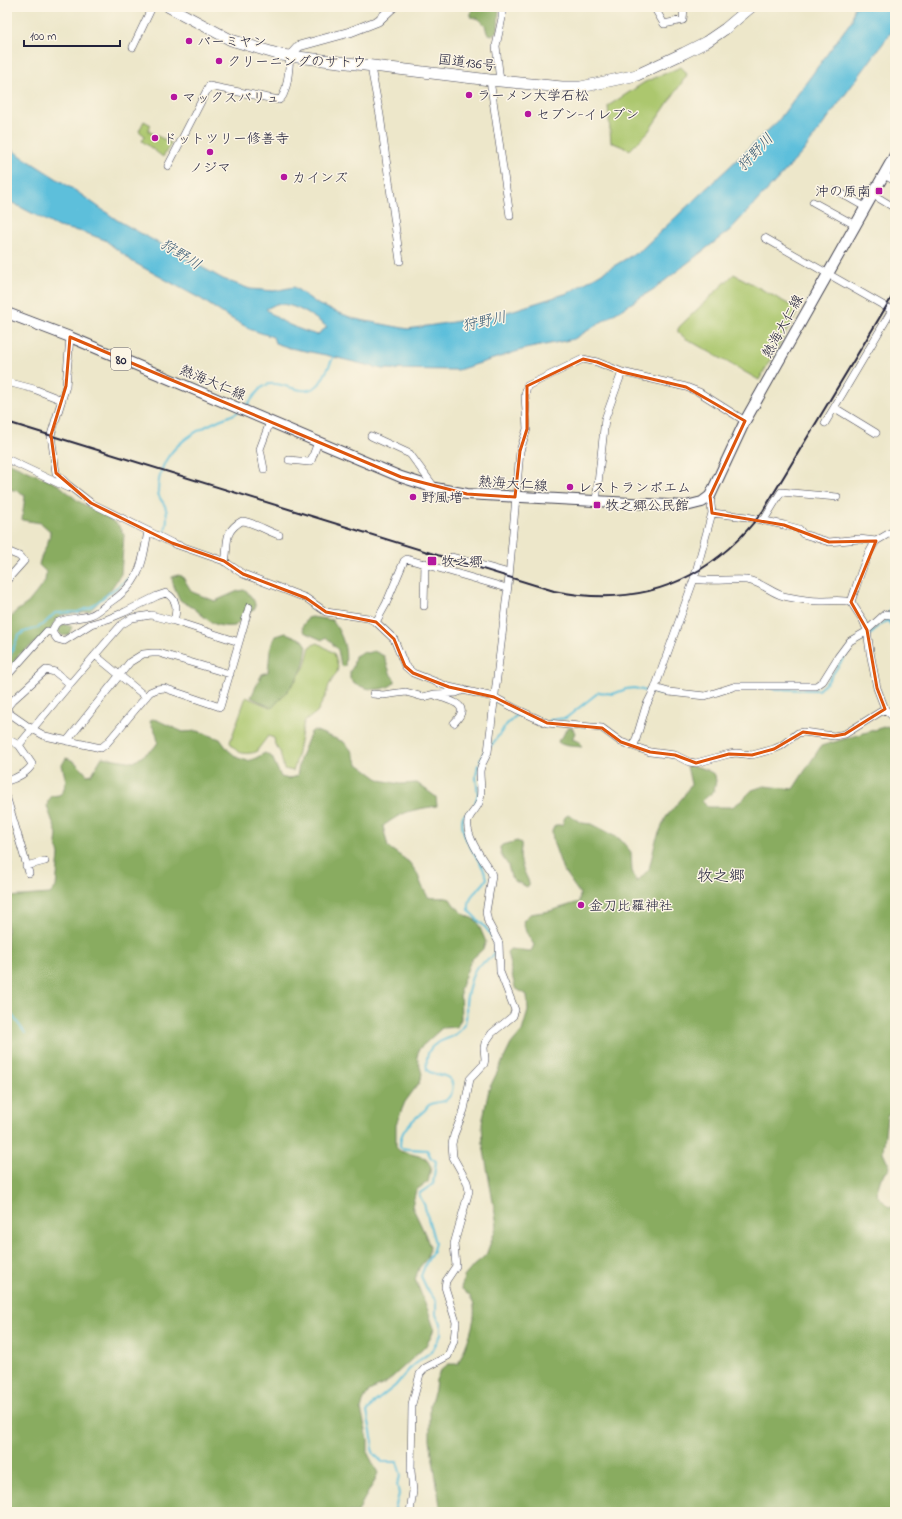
<svg xmlns="http://www.w3.org/2000/svg" width="902" height="1519" font-family="'Indie Flower','Klee One',sans-serif">
  <style>
    .green { fill: #acc76e; stroke: #677454 }
    .forest { fill: #89ac61; stroke: #56674e }
    .water { fill: #5dbfdb; stroke: #40708b; fill-rule: evenodd }
    .lines { fill: none; stroke-linecap: round; stroke-linejoin: round }
    .stream { stroke: #5dbfdb; stroke-width: 2 }
    .river { stroke: #5dbfdb; stroke-width: 11 }
    .minor-casing { stroke: #404050; stroke-width: 8 }
    .secondary-casing { stroke: #404050; stroke-width: 10 }
    .primary-casing { stroke: #404050; stroke-width: 12 }
    .trunk-casing { stroke: #404050; stroke-width: 12 }
    .minor { stroke: #fff; stroke-width: 7 }
    .secondary { stroke: #fff; stroke-width: 9 }
    .primary { stroke: #fff; stroke-width: 10 }
    .trunk { stroke: #fff; stroke-width: 11 }
    .rail { stroke: #22223b; stroke-width: 2 }
    .marked { fill: none; stroke: #de560e; stroke-width: 3; stroke-linejoin: round }
    .poi-dot { fill: #b5179e; stroke: #fcf5e5; stroke-width: 1.5 }
    .labels { text-anchor: middle; stroke-width: 3; stroke-linejoin: round; paint-order: stroke }
    .shield { fill: #fcf5e5; stroke: #63616e; stroke-width: 1 }
    .shield-label { font-size: 13px; font-weight: bold; fill: #22223b }
    .poi-label { font-size: 14px; fill: #22223b; stroke: #fcf5e5; text-anchor: start }
    .street-label { font-size: 14px; fill: #22223b; stroke: #fcf5e5 }
    .water-label { font-size: 15px; font-style: italic; fill: #375973; stroke: #fcf5e5 }
    .quarter-label { font-size: 16px; fill: #22223b; stroke: #fcf5e5 }
  </style>
  <rect width="100%" height="100%" fill="#fcf5e5"/>
  <filter id="ink" filterUnits="userSpaceOnUse"><feTurbulence type="fractalNoise" baseFrequency=".025" numOctaves="2"/><feDisplacementMap in="SourceGraphic" scale="8" xChannelSelector="R" yChannelSelector="G"/><feConvolveMatrix kernelMatrix="1 2 1 2 8 2 1 2 1" color-interpolation-filters="sRGB"/></filter>
  <filter id="wash" filterUnits="userSpaceOnUse"><feTurbulence type="fractalNoise" baseFrequency=".012" numOctaves="4" result="noise"/><feDisplacementMap in="SourceGraphic" scale="16" xChannelSelector="R" yChannelSelector="G"/><feGaussianBlur stdDeviation="0.9" result="paint"/><feColorMatrix in="noise" values="0 0 0 0 0 0 0 0 0 0 0 0 0 0 0 0 0 1.4 0 .05"/><feComposite in="paint" operator="in"/></filter>
  <g filter="url(#wash)">
    <rect width="100%" height="100%" fill="#ede7ca"/>
    <path class="green" d="M681,67L685,71L687,75L648,132L630,150L611,142L608,106L645,82Z
      M144,121L151,125L148,131L171,143L163,157L142,141L145,136L139,131Z
      M734,274L799,310L759,380L685,338L678,332V329L680,326Z
      M318,643L334,653L338,666L337,672L329,685L326,695L317,712L304,722L295,766L293,771L284,769L280,752L275,745L274,738L268,736L256,752C244,755 236,754 230,742L246,697L272,708L296,680L305,666L310,646Z"/>
    <path class="forest" d="M473,7H499L498,30L492,35L487,33L485,25L479,19L471,17V12Z
      M7,463H10L59,485L78,501L110,519L120,527L124,535L121,574L111,589L90,611L62,615L55,621L51,630L31,646L19,654L7,672V624L15,612L28,603L36,593L45,581L46,572L39,565C41,552 50,544 50,531L41,523L22,520L25,495L18,491L9,489L7,490Z
      M178,575L182,576L192,592L215,601L238,591L244,590C250,595 256,600 255,608L251,612L244,613L241,620L235,626C215,628 210,622 196,610C192,606 185,604 180,600C177,593 172,584 172,577Z
      M312,617L332,620C342,634 348,649 345,666L343,667L341,665L338,650L326,637L322,640L304,632L302,627L308,618Z
      M65,624L72,627L69,634L63,636L59,633C57,628 61,626 65,624Z
      M286,633L303,640L307,646C306,652 305,661 303,667C296,683 283,696 272,708L251,697L262,674L268,672L270,650L275,636Z
      M374,651L384,656L391,675L395,680V682C384,694 360,690 350,679V671L353,667L355,656L363,652L367,653Z
      M152,719L157,720L183,732L198,731L220,739L228,750L238,758L248,761L256,758L265,753L272,757L281,777L289,779L297,776L300,759L311,732L314,730L344,742L352,751L358,764L380,780L400,784L417,783L436,797L437,806C411,810 404,811 383,826L388,847L409,862L417,873L422,886L428,897C436,899 442,896 450,899L454,905L464,914L477,921L486,942L483,949L471,960L460,989L461,1019L457,1027L442,1028L419,1049L417,1057L422,1074L419,1083L405,1102L396,1124V1147L400,1151L426,1158L431,1167L428,1182L416,1190L412,1206L425,1234L430,1247L427,1258L419,1268L415,1279L427,1308L434,1328L431,1337L425,1347L386,1383L369,1391L363,1402L361,1410L368,1439V1454L378,1473C373,1487 363,1498 358,1512H7V897L50,894L56,887L59,855L56,843L57,834L47,806L48,801L52,796L59,795L63,792L66,781L62,765L66,758C75,760 81,768 87,775L92,774L102,757L134,762L154,748L158,742L156,733L150,722Z
      M887,726L895,731V1108L887,1116L883,1152L890,1167L881,1178L876,1194L889,1207L895,1205V1512H441L430,1440V1405L435,1390L436,1380L440,1371L448,1364H458C465,1348 480,1316 472,1300C470,1295 464,1291 461,1288L464,1277L474,1265L486,1255L497,1225L483,1145L482,1123L489,1089L511,1044L522,1031L528,1011L527,995L515,988L507,952L510,949L531,951L534,945L526,932L523,921L530,914L550,911L579,902L580,894L563,870L553,841L552,831L555,825H562L565,817L568,815L582,823L591,824L620,839L631,852L632,871L637,882L649,869L656,840L666,817L683,797L691,784L687,766C696,765 707,769 715,775L716,781L714,791L702,801L708,807H732L741,801L752,790L764,786L793,789L821,746Z
      M570,727L573,729L575,733L572,739L580,742L582,747C575,746 564,747 558,742L559,739L563,736L566,729Z
      M517,841L521,843C522,847 520,851 520,856C521,865 525,874 529,882V885L527,887L515,881L511,877L508,865L501,855L500,847L503,845Z"/>
    <path class="water" d="M854,7H895V27L802,153L730,230L654,289L574,339L525,349L458,370L382,369L326,355L290,348L275,343L273,337L252,330L225,315L201,299L133,262L105,240L83,232L58,227L7,200V147L76,191L117,220L223,279L250,289L274,291L294,287L319,305L355,319L408,329L498,315L568,293L641,250L778,121L852,20ZM276,304C294,303 313,316 327,327L317,335C297,329 281,323 266,309Z"/>
    <g class="lines">
      <path class="stream" d="M245,407C252,401 256,391 264,386C280,377 302,400 318,385C323,381 331,361 335,354
        M164,536C166,527 169,515 165,506C162,500 157,497 158,490C159,452 188,434 219,420C225,417 232,416 238,412
        M870,635C877,628 882,621 892,619
        M7,664L18,636L24,632L37,628L45,623L55,613L78,612L91,607L129,578
        M773,689L818,690L828,681L853,644L858,640L866,637
        M655,693L698,699
        M550,720L566,718L599,692L613,694L626,689L634,688L650,692
        M491,746L507,724L519,713
        M480,761L486,749
        M475,804L478,794L476,777L478,765
        M7,855L11,864L7,879
        M7,1008L25,1033
        M394,1512L399,1494L397,1484L401,1475L397,1462H382L374,1454L372,1449L373,1442L367,1412L375,1402L395,1386L413,1365L432,1351L441,1334V1323L436,1315V1301L427,1289L421,1276L426,1263L432,1253L435,1243L424,1204L419,1195L420,1193L433,1184L436,1161L431,1158L427,1150L408,1149L401,1148L400,1146C400,1128 414,1120 425,1110C426,1108 428,1106 429,1105C434,1102 440,1102 445,1101C452,1096 457,1083 447,1077C440,1073 433,1076 427,1070C423,1033 452,1047 464,1025C468,1018 466,1011 466,1004C466,998 472,973 476,968C482,961 496,960 495,947C493,929 478,923 469,910C467,891 481,892 487,878C482,859 457,837 463,816L470,811"/>
      <path class="river" d="M895,611L892,619L895,623"/>
    </g>
  </g>
  <g filter="url(#ink)">
    <g class="lines">
      <defs>
        <path id="minor" d="M654,7L664,24L683,20L684,7
          M133,47L152,7
          M372,66V73L380,115L400,261
          M490,80L510,216
          M500,81L496,46L502,18V7
          M168,166L209,86L279,100C288,95 289,66 290,56
          M884,175L895,181
          M837,191L865,207
          M872,194L895,208
          M813,202L855,225
          M765,238L895,312
          M70,337L66,386L51,435L56,473L68,485L91,503L148,531L172,543L224,561L243,574L306,598L326,612L368,618L376,622L394,639L405,666L413,673L449,687L494,697L516,709L547,723L602,728L621,742L650,752L675,755L689,762L696,763L729,754L736,753L752,755L774,749L781,746L798,733L803,732L834,736L845,734L885,709
          M7,382L34,389L62,400
          M835,408L876,433
          M825,423L895,305
          M371,436L410,454L435,488
          M7,459L68,488
          M289,460L309,462L311,461L318,442
          M264,469L260,449L270,422
          M596,502L605,419L622,372
          M712,513L747,517L784,525L799,529L803,534L829,542L859,539L876,541L895,530
          M764,520L781,492L837,497
          M7,551L19,556L24,561L7,580
          M452,557L509,573
          M225,562C229,544 222,532 242,521C254,522 268,532 279,535
          M694,579C712,582 728,579 746,580C762,581 772,595 788,597C798,599 810,601 821,601C832,601 841,599 851,602L863,620L867,630L870,652L877,688L885,709L895,719
          M851,602C858,581 864,559 876,541
          M424,606L425,563
          M151,615L174,621L239,642L220,707L164,688L157,689L150,692L107,743L101,748L45,736L29,727L9,713L7,710L8,706L12,701L46,670L55,672L70,684L121,625L132,618Z
          M376,622L386,604L404,561L407,559L507,588
          M52,632C53,629 55,624 58,622C63,619 83,618 91,615C97,613 103,607 109,603C140,583 142,566 148,531
          M239,642L249,607
          M95,655L146,697
          M7,676L47,631L52,632L57,639L64,641L91,624L108,619L125,612L157,596L166,593C178,600 177,609 174,621
          M655,688L669,692L705,696L736,686H816L823,681L838,657L850,641L864,633L885,614L895,616
          M373,694L383,695L406,692L423,697L435,694L456,693L464,690
          M435,695C448,701 474,703 454,723
          M7,739L19,745
          M67,741L130,662L143,654L152,653H159L230,674
          M634,746L646,706L655,688L694,579L712,513L710,496
          M7,781C15,779 29,772 32,764L19,745L70,684
          M7,799L29,873
          M26,866L45,861
          M410,1512L413,1491L411,1471L412,1404L420,1374L425,1368L448,1356L454,1340L456,1322L445,1287L446,1281L456,1266L454,1244L469,1191L467,1182L453,1157L452,1144L454,1135L464,1110L470,1079L484,1064L485,1059L484,1048L485,1043L492,1033L513,1016L515,1010L500,972L499,943L488,922L486,912L492,876L491,872C483,860 465,836 468,821C470,813 478,809 480,800C482,790 480,782 480,772C480,765 486,758 488,752L509,577L520,451L527,429L525,395L527,386L583,359L597,362L622,372L686,387L699,392L745,421"/>
        <path id="secondary" d="M290,56L299,46L350,32L378,21L393,7"/>
        <path id="primary" d="M7,313L70,337L401,477L435,488L467,494L686,506L702,502L710,496L745,421L895,155"/>
        <path id="trunk" d="M169,7L231,40L281,55L490,80L562,87H581L637,75L684,53L706,42L725,29L751,7"/>
      </defs>
      <use href="#minor" class="minor-casing"/>
      <use href="#secondary" class="secondary-casing"/>
      <use href="#primary" class="primary-casing"/>
      <use href="#trunk" class="trunk-casing"/>
      <use href="#minor" class="minor"/>
      <use href="#secondary" class="secondary"/>
      <use href="#primary" class="primary"/>
      <use href="#trunk" class="trunk"/>
      <path class="rail" d="M7,422L554,591C641,609 710,581 763,511L895,292"/>
    </g>
  </g>
  <path class="marked" d="M70,337L401,477L467,494L515,497L520,451L527,429V386L583,359L597,362L622,372L686,387L745,421L710,496L712,513L784,525L829,542L876,541L851,602L867,630L877,688L885,709L845,734L834,736L803,732L774,749L752,755L729,754L696,763L675,755L650,752L621,742L602,728L547,723L494,697L449,687L413,673L405,666L394,639L376,622L326,612L306,598L243,574L224,561L172,543L91,503L56,473L51,435L66,386Z"/>
  <g class="poi-dot">
    <circle cx="189" cy="41" r="4"/>
    <circle cx="219" cy="61" r="4"/>
    <circle cx="469" cy="95" r="4"/>
    <circle cx="174" cy="97" r="4"/>
    <circle cx="528" cy="114" r="4"/>
    <circle cx="155" cy="138" r="4"/>
    <circle cx="210" cy="152" r="4"/>
    <circle cx="284" cy="177" r="4"/>
    <rect x="875" y="187" width="8" height="8" rx="2"/>
    <circle cx="570" cy="487" r="4"/>
    <circle cx="413" cy="497" r="4"/>
    <rect x="593" y="501" width="8" height="8" rx="2"/>
    <rect x="427" y="556" width="10" height="10" rx="2"/>
    <circle cx="581" cy="905" r="4"/>
  </g>
  <g class="labels">
    <rect class="shield" x="111" y="348" width="20" height="22" rx="3"/>
    <g class="shield-label">
      <text x="121" y="364">80</text>
    </g>
    <g class="poi-label">
      <text x="197" y="46">バーミヤン</text>
      <text x="227" y="66">クリーニングのサトウ</text>
      <text x="477" y="100">ラーメン大学石松</text>
      <text x="182" y="102">マックスバリュ</text>
      <text x="536" y="119">セブン-イレブン</text>
      <text x="163" y="143">ドットツリー修善寺</text>
      <text x="210" y="172" text-anchor="middle">ノジマ</text>
      <text x="292" y="182">カインズ</text>
      <text x="871" y="196" text-anchor="end">沖の原南</text>
      <text x="578" y="492">レストランポエム</text>
      <text x="421" y="502">野風増</text>
      <text x="605" y="510">牧之郷公民館</text>
      <text x="441" y="566">牧之郷</text>
      <text x="589" y="910">金刀比羅神社</text>
    </g>
    <g class="street-label">
      <text transform="translate(467 62) rotate(7)" y="5">国道136号</text>
      <text transform="translate(782 326) rotate(-61)" y="5">熱海大仁線</text>
      <text transform="translate(213 382) rotate(23)" y="5">熱海大仁線</text>
      <text transform="translate(513 483) rotate(4)" y="5">熱海大仁線</text>
    </g>
    <g class="water-label">
      <text transform="translate(755 152) rotate(-47)" y="5">狩野川</text>
      <text transform="translate(181 254) rotate(32)" y="5">狩野川</text>
      <text transform="translate(484 321) rotate(-12)" y="5">狩野川</text>
    </g>
    <g class="quarter-label">
      <text x="721" y="881">牧之郷</text>
    </g>
  </g>
  <rect width="902" height="1519" fill="none" stroke="#fcf5e5" stroke-width="24"/>
  <path d="M24 40v6h96v-6" fill="none" stroke="#22223b" stroke-width="2"/>
  <text x="30" y="40" font-size="12" fill="#22223b" stroke="#fcf5e5" stroke-width="3" paint-order="stroke">100 m</text>
</svg>
